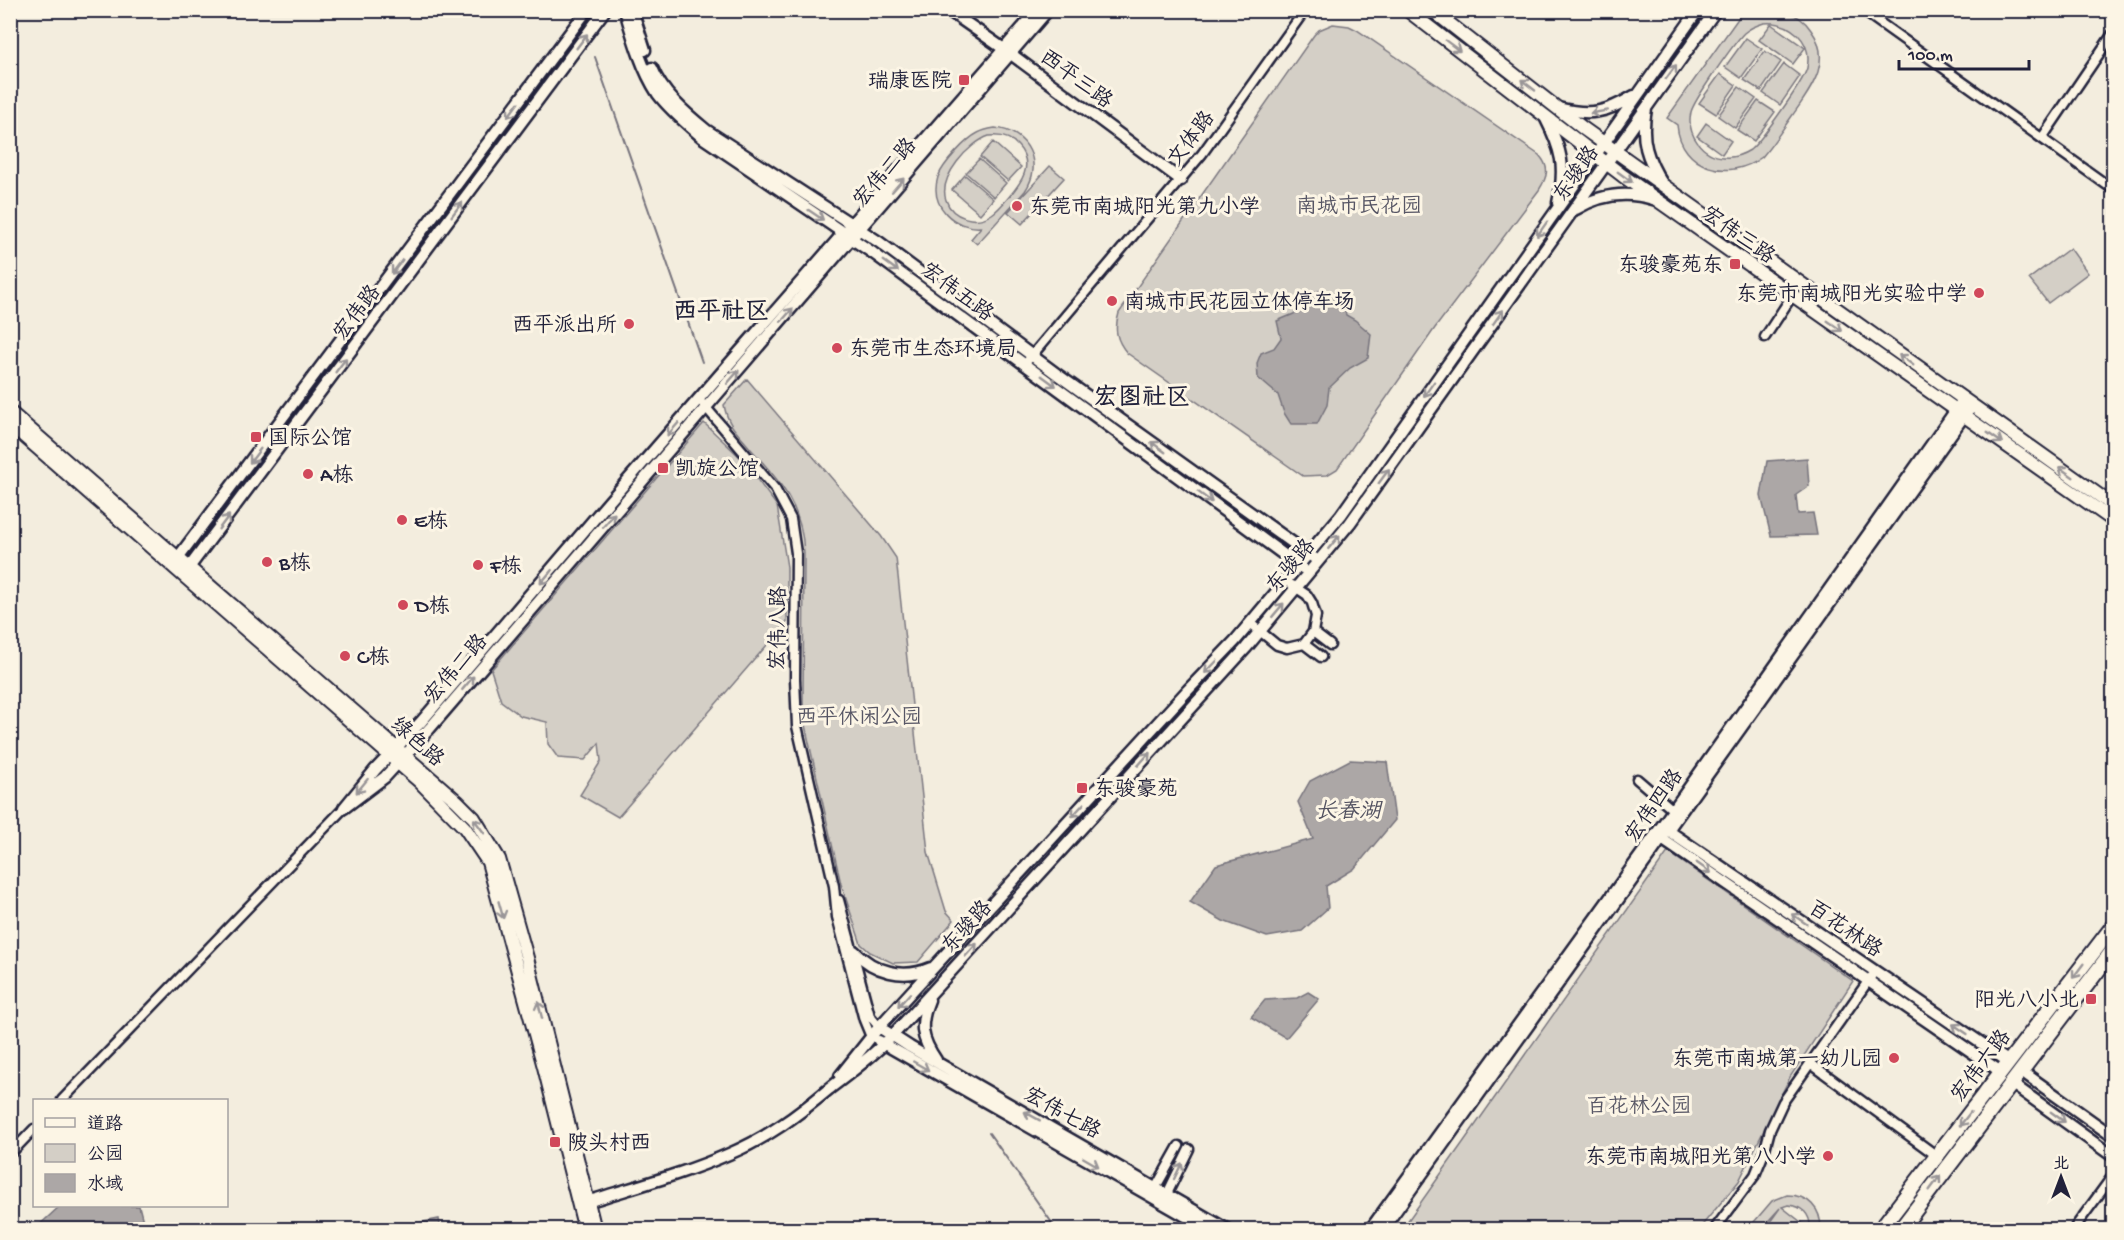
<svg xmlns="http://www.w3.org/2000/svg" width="2124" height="1240" font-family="'Gochi Hand','LXGW WenKai TC',sans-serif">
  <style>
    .green { fill: #d4cfc6; stroke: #7b7880; stroke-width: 1.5; fill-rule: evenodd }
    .water { fill: #aca7a6; stroke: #75727b; stroke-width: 1.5 }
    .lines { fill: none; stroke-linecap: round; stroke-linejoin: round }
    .stream { stroke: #75727b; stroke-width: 2 }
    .minor-casing { stroke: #22223b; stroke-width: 13 }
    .tertiary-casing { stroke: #22223b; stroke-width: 15 }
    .secondary-casing { stroke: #22223b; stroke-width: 16 }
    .primary-casing { stroke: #22223b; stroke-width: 18 }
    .minor { stroke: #fcf5e5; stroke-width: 8 }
    .tertiary { stroke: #fcf5e5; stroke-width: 10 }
    .secondary { stroke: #fcf5e5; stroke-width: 12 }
    .primary { stroke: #fcf5e5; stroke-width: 14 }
    .oneway { stroke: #9a9698 }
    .poi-dot { fill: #d1495b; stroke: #fcf5e5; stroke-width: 2 }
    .labels { text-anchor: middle; stroke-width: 6; stroke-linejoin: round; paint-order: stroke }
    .street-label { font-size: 21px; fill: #22223b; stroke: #fcf5e5 }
    .poi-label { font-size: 21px; fill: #22223b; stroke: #fcf5e5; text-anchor: start }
    .park-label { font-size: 21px; fill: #575665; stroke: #fcf5e5 }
    .water-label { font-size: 22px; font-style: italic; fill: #525160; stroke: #fcf5e5 }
    .quarter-label { font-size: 24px; font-weight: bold; fill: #22223b; stroke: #fcf5e5 }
  </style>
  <rect width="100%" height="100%" fill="#f3edde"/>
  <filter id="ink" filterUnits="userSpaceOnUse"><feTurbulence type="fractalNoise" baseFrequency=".0167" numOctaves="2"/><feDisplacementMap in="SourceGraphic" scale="12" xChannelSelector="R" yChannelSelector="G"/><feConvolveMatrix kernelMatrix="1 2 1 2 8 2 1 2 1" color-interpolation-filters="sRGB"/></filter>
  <g filter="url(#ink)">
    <path class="green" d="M1744,10C1757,10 1773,8 1785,12C1796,14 1805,21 1811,30C1834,61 1810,90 1792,116C1782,130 1773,144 1762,157C1729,182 1681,169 1677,125L1667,118ZM1764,23C1790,21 1813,40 1807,68C1804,81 1761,141 1750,150C1742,155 1733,158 1724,157C1702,156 1686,134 1691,112C1694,100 1734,43 1744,33C1750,28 1757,25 1764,23Z
      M1333,24L1349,26L1357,30L1539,155C1550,167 1548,176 1539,190L1435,328L1337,469L1327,475L1303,476L1127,353C1116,340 1114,329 1119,313L1314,35L1319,30Z
      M1771,24L1805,48L1793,64L1759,40Z
      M1746,38L1762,49L1741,78L1725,67Z
      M1765,51L1781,62L1761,91L1744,80Z
      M1784,64L1800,76L1780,105L1763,93Z
      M1720,74L1736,85L1716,114L1699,103Z
      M1739,87L1756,99L1735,128L1718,116Z
      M1758,101L1775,112L1754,141L1737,130Z
      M1706,123L1731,141L1722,154L1697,136Z
      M995,128C1028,131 1044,164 1025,191L977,244L971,239L981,227C954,229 929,206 938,177C943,164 966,139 978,133C983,130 989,129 995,128ZM989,136C1000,135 1011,137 1018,146C1035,165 1021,183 1008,198C1003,204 998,210 992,214C976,225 952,218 946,200C938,177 969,143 989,136Z
      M993,142L1021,167L1008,181L980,157Z
      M979,159L1006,183L994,197L966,173Z
      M1050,166L1064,178L1022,224L1008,212Z
      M965,175L993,199L980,214L952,190Z
      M2070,248L2088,273L2048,303L2029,279Z
      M747,379L881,536L896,558L928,852L946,911L954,920L918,962L893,963L870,952L861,944L841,884L805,725L803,702L804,553C802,505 780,482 750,448C737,432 728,426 724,405Z
      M704,423L741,458L777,506L787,567V622L618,817L580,795L601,761L599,743L585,760L558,758L548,744L547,722L521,716L501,701L491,670Z
      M1668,852L1853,981L1790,1077L1739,1181L1699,1229H1402Z
      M1787,1195C1808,1195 1821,1208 1821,1229H1765L1780,1208L1761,1229H1748L1772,1201ZM1788,1205C1802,1206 1811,1214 1810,1229L1782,1207Z"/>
    <path class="water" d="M1318,291C1333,293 1343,299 1346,315L1355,320L1371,334L1368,358L1350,368L1329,388L1327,405L1317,424H1291L1284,413L1278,395L1258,378L1257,363L1261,353L1274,348L1281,338L1277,321L1296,313L1295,308L1306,296Z
      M1807,458L1809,486L1796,495L1798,514L1813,513L1817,535L1771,536L1761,496L1767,461Z
      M1350,760L1387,762L1395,820L1354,869L1326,886L1328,908L1302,931L1267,937L1223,921L1190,902L1216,865L1313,839L1298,802L1310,781Z
      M1308,992L1319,999L1286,1038L1251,1017L1265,1000L1297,998Z
      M60,1206H139L145,1229H35Z
      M439,1219L441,1229H388Z"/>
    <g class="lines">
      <path class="stream" d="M595,57L702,362
        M989,1133L1057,1230"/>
      <defs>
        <path id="minor" d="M1862,10L2114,190
          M2042,138L2114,32
          M1765,337L1792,296
          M1029,359L1202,154L1305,10
          M703,404L775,489L791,519L796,553L795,679L797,726L834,886L837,917L864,1020L871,1037
          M1250,623L1277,645L1287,648L1304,644L1313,632L1316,616L1312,603L1307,595L1292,585
          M1313,632L1330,645
          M1304,644L1321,657
          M1637,779L1673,810
          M839,900L870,1016L879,1027
          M1810,1063L1937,1156
          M62,1100L344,808
          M10,1154L34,1129
          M1156,1187L1179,1146
          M1167,1194L1189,1149
          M1714,1230L1755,1175L1764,1153L1770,1130L1783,1102L1871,977
          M2073,1230L2114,1174"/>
        <path id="tertiary" d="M625,10C633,38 642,70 658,94C670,110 687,124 702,137L873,253L1302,568
          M632,10L645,50
          M948,10L1011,54L1181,180
          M1038,10L607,504L421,722L375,770L344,808L385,777L430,728L1048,10
          M652,68C662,93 685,113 706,130L879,242L1058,375L1314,558
          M1558,108C1590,116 1606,113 1634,96
          M1646,109C1640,140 1647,159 1663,185
          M1545,117C1562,150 1566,167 1558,203
          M1576,209C1601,194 1626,191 1653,199
          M174,563L587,10
          M185,573L605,10
          M1664,828L2009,1062
          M1656,835L2001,1072
          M854,951C874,972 903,980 931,968
          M929,1000C919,1025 921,1038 936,1060
          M879,1027L910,1047L1228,1230
          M879,1041L1210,1230
          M2020,1070L2114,1137
          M840,1076L879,1027L1188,690L1235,641L1341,515L1698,10
          M2011,1083L2114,1157
          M581,1204C630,1188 681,1175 729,1154C767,1138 798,1115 829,1089C851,1072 873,1056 892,1036L1246,648L1350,523L1716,10
          M1370,1230L1662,826L1963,400
          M1382,1230L1968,410"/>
        <path id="secondary" d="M1407,10L1623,176L2114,521
          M1432,10L1584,129L2114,506
          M10,412L457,801L474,818L499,859L527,958L595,1230
          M10,424L420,782L465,828L488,862L544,1067L585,1230"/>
        <path id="primary" d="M1880,1230L2114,925
          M1900,1230L2114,949"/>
      </defs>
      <use href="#minor" class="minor-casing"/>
      <use href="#tertiary" class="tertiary-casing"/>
      <use href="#secondary" class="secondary-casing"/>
      <use href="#primary" class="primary-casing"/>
      <use href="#minor" class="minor"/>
      <use href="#tertiary" class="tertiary"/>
      <use href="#secondary" class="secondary"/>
      <use href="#primary" class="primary"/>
    </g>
    <defs><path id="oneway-shaft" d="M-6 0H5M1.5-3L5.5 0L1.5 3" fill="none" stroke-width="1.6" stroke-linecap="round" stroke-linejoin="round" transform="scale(1.5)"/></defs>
    <g class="oneway">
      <use href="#oneway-shaft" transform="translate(582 41) rotate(-53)"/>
      <use href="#oneway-shaft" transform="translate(1453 46) rotate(37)"/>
      <use href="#oneway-shaft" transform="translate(1671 72) rotate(-54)"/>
      <use href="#oneway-shaft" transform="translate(1528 85) rotate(-142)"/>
      <use href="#oneway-shaft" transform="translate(513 110) rotate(126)"/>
      <use href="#oneway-shaft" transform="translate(1599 112) rotate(170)"/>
      <use href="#oneway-shaft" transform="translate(1625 177) rotate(36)"/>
      <use href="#oneway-shaft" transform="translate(898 185) rotate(-49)"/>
      <use href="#oneway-shaft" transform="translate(457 209) rotate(-53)"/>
      <use href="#oneway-shaft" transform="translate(816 215) rotate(34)"/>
      <use href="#oneway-shaft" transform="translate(1542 229) rotate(125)"/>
      <use href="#oneway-shaft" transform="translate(891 266) rotate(36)"/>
      <use href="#oneway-shaft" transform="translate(397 267) rotate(127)"/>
      <use href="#oneway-shaft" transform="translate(787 315) rotate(-49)"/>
      <use href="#oneway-shaft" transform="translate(1498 317) rotate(-55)"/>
      <use href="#oneway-shaft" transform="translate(1835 326) rotate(35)"/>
      <use href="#oneway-shaft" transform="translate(1906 360) rotate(-144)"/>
      <use href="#oneway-shaft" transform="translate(341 365) rotate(-53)"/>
      <use href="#oneway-shaft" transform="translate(733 377) rotate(-49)"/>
      <use href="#oneway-shaft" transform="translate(1049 381) rotate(36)"/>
      <use href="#oneway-shaft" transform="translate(1429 389) rotate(125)"/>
      <use href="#oneway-shaft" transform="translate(673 429) rotate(131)"/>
      <use href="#oneway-shaft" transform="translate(1995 438) rotate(35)"/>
      <use href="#oneway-shaft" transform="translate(1158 447) rotate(-144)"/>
      <use href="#oneway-shaft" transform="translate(255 456) rotate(127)"/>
      <use href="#oneway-shaft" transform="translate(2066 472) rotate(-145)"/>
      <use href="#oneway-shaft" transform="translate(1384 476) rotate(-54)"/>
      <use href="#oneway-shaft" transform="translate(1205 497) rotate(37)"/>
      <use href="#oneway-shaft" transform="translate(609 520) rotate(-49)"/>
      <use href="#oneway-shaft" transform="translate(224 522) rotate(-53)"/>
      <use href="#oneway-shaft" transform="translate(1334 542) rotate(-50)"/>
      <use href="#oneway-shaft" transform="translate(546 577) rotate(130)"/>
      <use href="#oneway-shaft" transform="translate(1278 610) rotate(-50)"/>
      <use href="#oneway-shaft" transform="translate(1211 667) rotate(134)"/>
      <use href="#oneway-shaft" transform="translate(468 683) rotate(-50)"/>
      <use href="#oneway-shaft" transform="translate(1144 759) rotate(-48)"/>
      <use href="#oneway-shaft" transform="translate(362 786) rotate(129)"/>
      <use href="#oneway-shaft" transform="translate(1078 810) rotate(133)"/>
      <use href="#oneway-shaft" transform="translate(479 826) rotate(-126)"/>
      <use href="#oneway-shaft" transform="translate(1704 868) rotate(35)"/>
      <use href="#oneway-shaft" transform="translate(501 910) rotate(74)"/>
      <use href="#oneway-shaft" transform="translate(1799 919) rotate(-146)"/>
      <use href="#oneway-shaft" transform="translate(971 950) rotate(-48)"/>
      <use href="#oneway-shaft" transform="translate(2078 971) rotate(127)"/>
      <use href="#oneway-shaft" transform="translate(904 1000) rotate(132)"/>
      <use href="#oneway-shaft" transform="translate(540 1010) rotate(-104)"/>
      <use href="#oneway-shaft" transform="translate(1960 1029) rotate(-146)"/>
      <use href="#oneway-shaft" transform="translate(921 1066) rotate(30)"/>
      <use href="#oneway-shaft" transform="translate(1032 1116) rotate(-151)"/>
      <use href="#oneway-shaft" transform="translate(2058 1117) rotate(36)"/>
      <use href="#oneway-shaft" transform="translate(1965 1119) rotate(128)"/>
      <use href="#oneway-shaft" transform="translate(1091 1162) rotate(30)"/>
      <use href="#oneway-shaft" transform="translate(1178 1171) rotate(-64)"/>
      <use href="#oneway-shaft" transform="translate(1935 1183) rotate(-53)"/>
    </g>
  </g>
  <g class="poi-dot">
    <rect x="958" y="74" width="12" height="12" rx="3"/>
    <circle cx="1017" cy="206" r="6"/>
    <rect x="1729" y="258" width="12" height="12" rx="3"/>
    <circle cx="1979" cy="293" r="6"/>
    <circle cx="1112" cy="301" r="6"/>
    <circle cx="629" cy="324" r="6"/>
    <circle cx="837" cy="348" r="6"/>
    <rect x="250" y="431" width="12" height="12" rx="3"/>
    <rect x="657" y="462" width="12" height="12" rx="3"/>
    <circle cx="308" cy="474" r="6"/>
    <circle cx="402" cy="520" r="6"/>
    <circle cx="267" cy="562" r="6"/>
    <circle cx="478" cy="565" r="6"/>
    <circle cx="403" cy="605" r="6"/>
    <circle cx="345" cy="656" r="6"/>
    <rect x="1076" y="782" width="12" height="12" rx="3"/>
    <rect x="2085" y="993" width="12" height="12" rx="3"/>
    <circle cx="1894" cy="1058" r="6"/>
    <rect x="549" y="1136" width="12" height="12" rx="3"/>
    <circle cx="1828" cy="1156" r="6"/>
  </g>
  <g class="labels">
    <g class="street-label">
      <text transform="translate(1077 78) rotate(36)" y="7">西平三路</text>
      <text transform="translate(1190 138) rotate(-53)" y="7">文体路</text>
      <text transform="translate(884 172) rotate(-49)" y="7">宏伟二路</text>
      <text transform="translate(1575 173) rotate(-55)" y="7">东骏路</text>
      <text transform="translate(1739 234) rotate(35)" y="7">宏伟三路</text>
      <text transform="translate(958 291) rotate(36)" y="7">宏伟五路</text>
      <text transform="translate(356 312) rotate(-53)" y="7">宏伟路</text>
      <text transform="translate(1290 565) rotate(-50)" y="7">东骏路</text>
      <text transform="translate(777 628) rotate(-89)" y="7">宏伟八路</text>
      <text transform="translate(455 668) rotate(-49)" y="7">宏伟二路</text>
      <text transform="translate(418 741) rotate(41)" y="7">绿色路</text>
      <text transform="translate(1653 805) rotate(-55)" y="7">宏伟四路</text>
      <text transform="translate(966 926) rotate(-48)" y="7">东骏路</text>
      <text transform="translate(1846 928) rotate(34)" y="7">百花林路</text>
      <text transform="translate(1980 1065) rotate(-53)" y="7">宏伟六路</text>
      <text transform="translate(1063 1112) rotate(29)" y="7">宏伟七路</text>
    </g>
    <g class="poi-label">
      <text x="952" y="87" text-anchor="end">瑞康医院</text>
      <text x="1029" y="213">东莞市南城阳光第九小学</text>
      <text x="1723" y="271" text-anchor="end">东骏豪苑东</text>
      <text x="1967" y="300" text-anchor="end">东莞市南城阳光实验中学</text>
      <text x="1124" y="308">南城市民花园立体停车场</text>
      <text x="617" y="331" text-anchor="end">西平派出所</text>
      <text x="849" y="355">东莞市生态环境局</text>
      <text x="268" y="444">国际公馆</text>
      <text x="675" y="475">凯旋公馆</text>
      <text x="320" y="481">A栋</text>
      <text x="414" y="527">E栋</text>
      <text x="279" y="569">B栋</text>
      <text x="490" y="572">F栋</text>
      <text x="415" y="612">D栋</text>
      <text x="357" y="663">C栋</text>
      <text x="1094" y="795">东骏豪苑</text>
      <text x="2079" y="1006" text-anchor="end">阳光八小北</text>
      <text x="1882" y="1065" text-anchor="end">东莞市南城第一幼儿园</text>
      <text x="567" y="1149">陂头村西</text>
      <text x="1816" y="1163" text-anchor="end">东莞市南城阳光第八小学</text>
    </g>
    <g class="park-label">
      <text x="1359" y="212">南城市民花园</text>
      <text x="859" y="723">西平休闲公园</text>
      <text x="1639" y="1112">百花林公园</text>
    </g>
    <g class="water-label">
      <text x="1348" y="817">长春湖</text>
    </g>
    <g class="quarter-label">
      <text x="721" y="318">西平社区</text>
      <text x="1142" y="404">宏图社区</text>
    </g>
  </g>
  <rect width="2124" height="1240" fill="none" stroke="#fcf5e5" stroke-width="36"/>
  <rect x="18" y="18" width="2088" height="1204" fill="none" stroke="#22223b" stroke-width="2" filter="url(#ink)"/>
  <rect x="33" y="1099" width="195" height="108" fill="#fcf5e5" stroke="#a5a1a1" stroke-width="1.5"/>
  <rect x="45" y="1118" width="30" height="9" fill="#fcf5e5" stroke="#a5a1a1" stroke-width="1.5"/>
  <text x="87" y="1129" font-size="18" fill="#22223b">道路</text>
  <rect x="45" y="1144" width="30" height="18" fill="#d4cfc6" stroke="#a5a1a1" stroke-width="1.5"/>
  <text x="87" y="1159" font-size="18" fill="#22223b">公园</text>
  <rect x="45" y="1174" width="30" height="18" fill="#aca7a6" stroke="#a5a1a1" stroke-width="1.5"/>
  <text x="87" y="1189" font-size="18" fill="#22223b">水域</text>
  <g transform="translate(2061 1177)" stroke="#fcf5e5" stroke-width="4.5" paint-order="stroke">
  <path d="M0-4.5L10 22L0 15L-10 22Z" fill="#22223b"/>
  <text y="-9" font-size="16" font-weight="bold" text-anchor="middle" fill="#22223b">北</text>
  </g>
  <path d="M1899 60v9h130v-9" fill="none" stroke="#22223b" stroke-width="3"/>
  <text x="1908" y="60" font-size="18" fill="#22223b" stroke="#fcf5e5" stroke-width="4.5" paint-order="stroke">100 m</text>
</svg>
